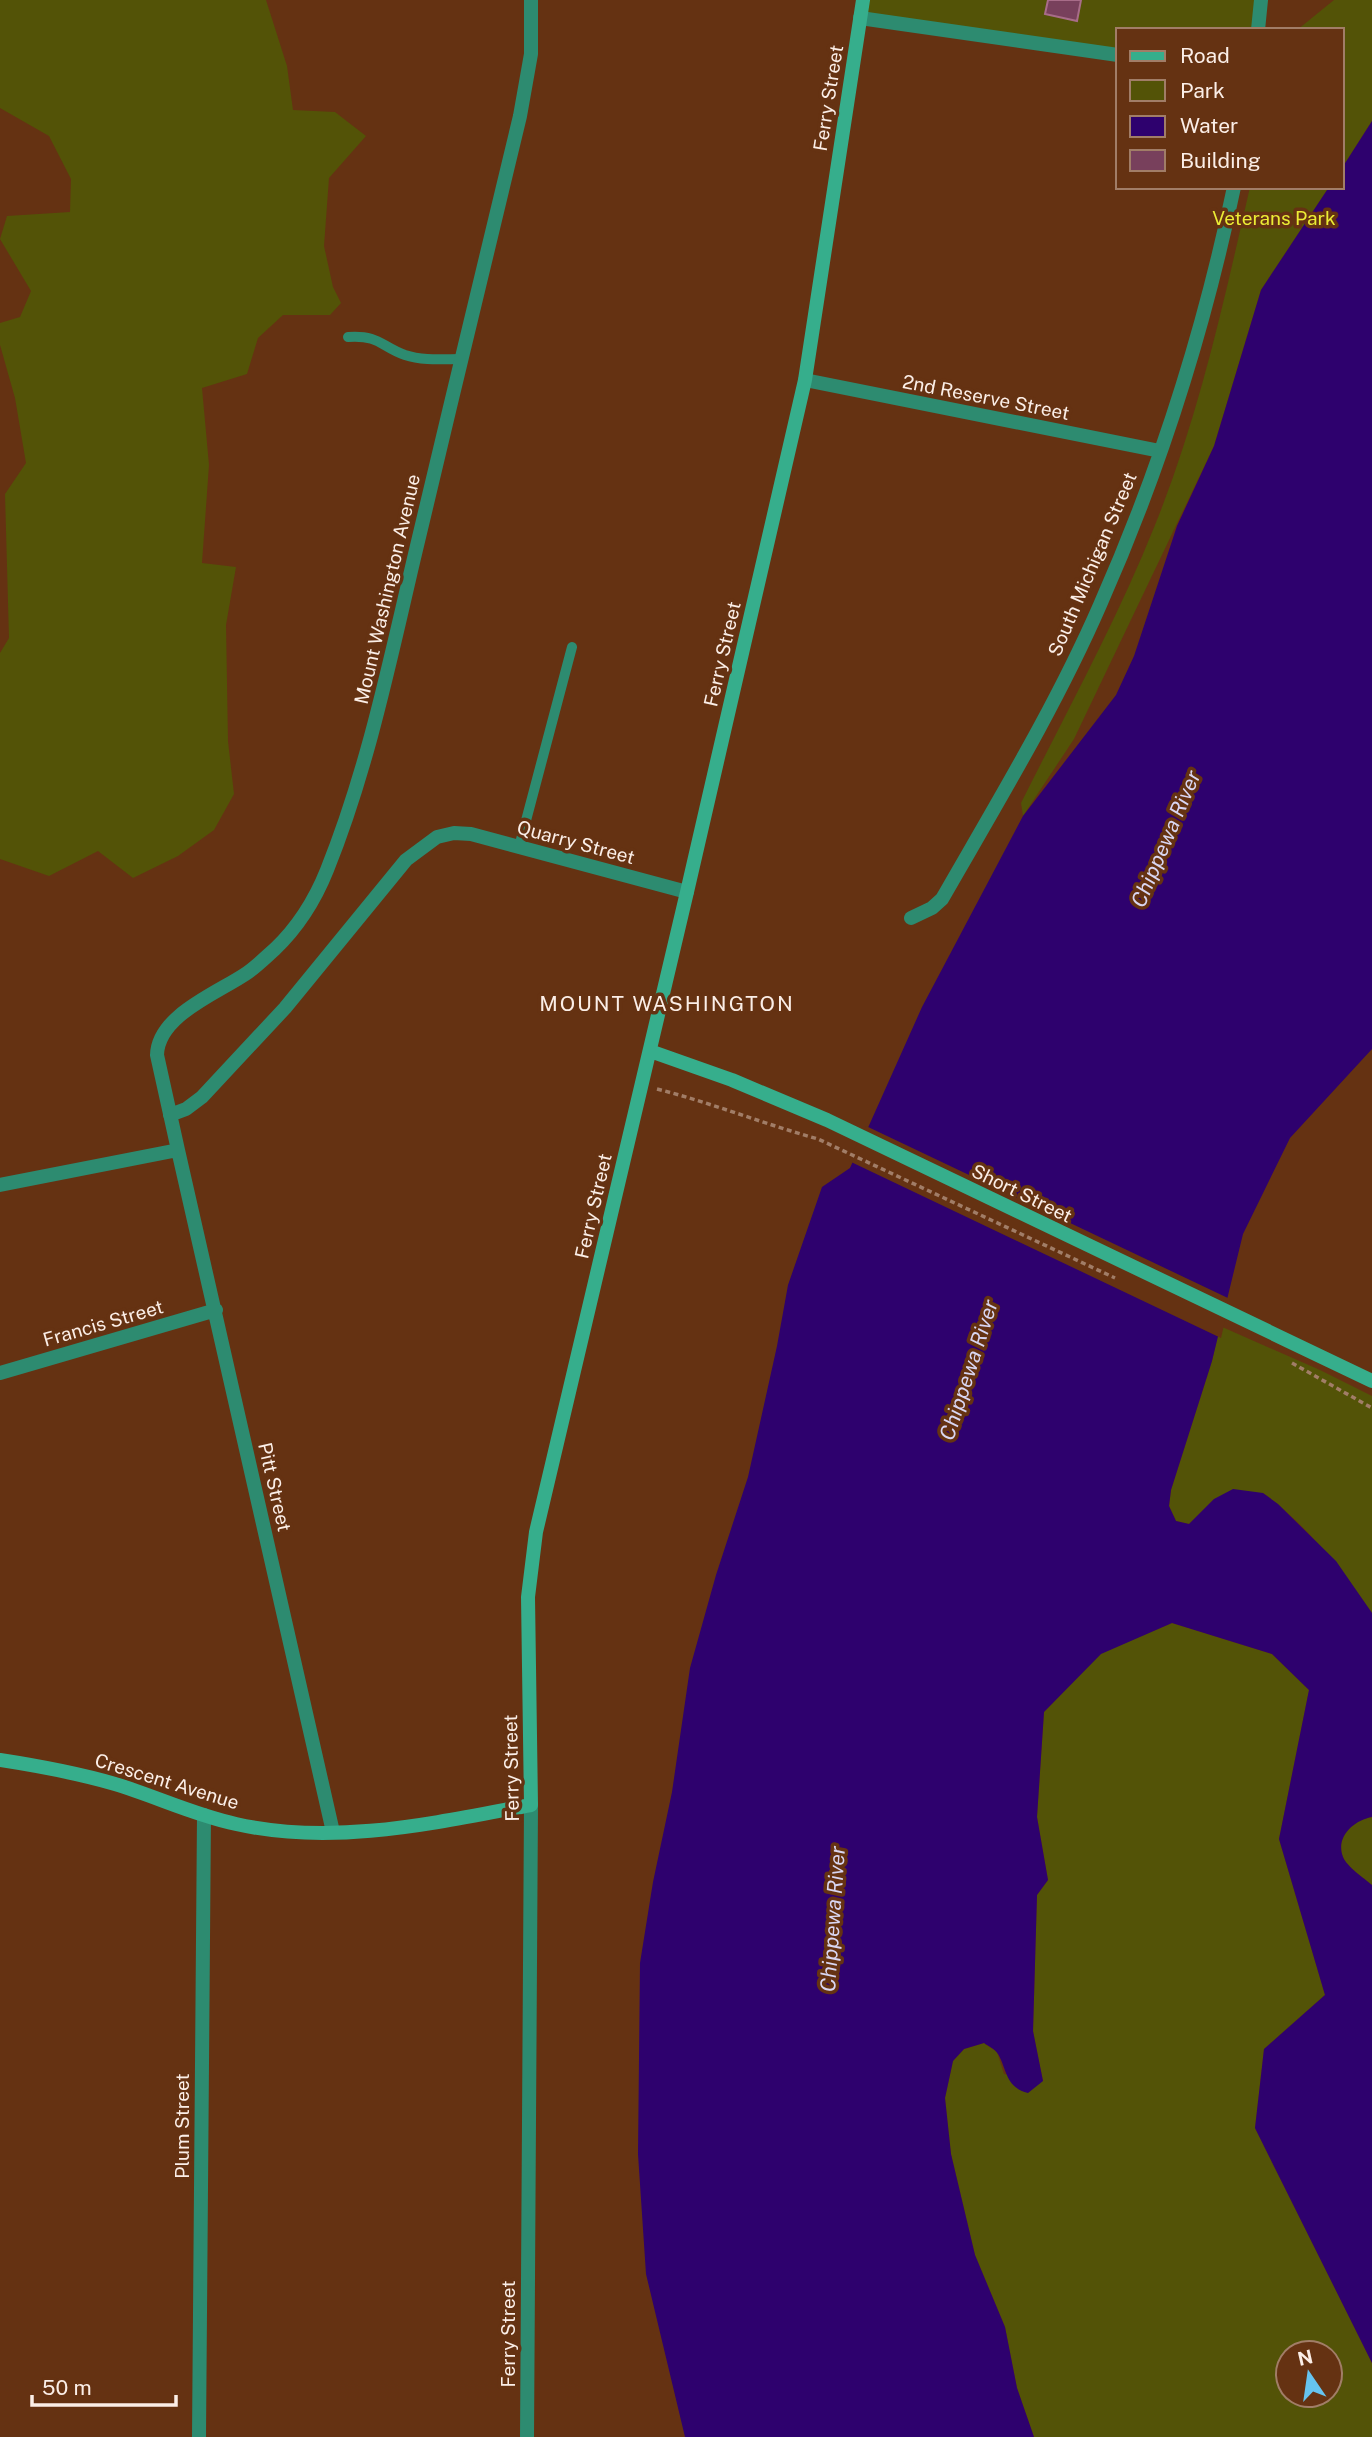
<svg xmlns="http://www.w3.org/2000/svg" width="1372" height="2437" font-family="'Public Sans',sans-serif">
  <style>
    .green { fill: #535307; fill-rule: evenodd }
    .water { fill: #2e016e }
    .pier { fill: #653212 }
    .building { fill: #78405c; stroke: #a86c89; stroke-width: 2 }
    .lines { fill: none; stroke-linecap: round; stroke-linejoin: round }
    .path { stroke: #a17d67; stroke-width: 3.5; stroke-dasharray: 5 3.5; stroke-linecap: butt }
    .lane { stroke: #2d8b70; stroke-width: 10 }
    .street { stroke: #2d8b70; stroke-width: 14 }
    .secondary { stroke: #36ae8c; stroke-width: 14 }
    .labels { text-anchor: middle; stroke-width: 7; stroke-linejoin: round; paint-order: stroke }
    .street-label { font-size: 19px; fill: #fbeee7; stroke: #653212 }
    .park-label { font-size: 19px; fill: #ebec35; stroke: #653212 }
    .water-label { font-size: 21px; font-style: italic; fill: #d9d6f2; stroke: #653212 }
    .neighbourhood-label { font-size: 21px; letter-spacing: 2px; fill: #fbeee7; stroke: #653212 }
  </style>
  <rect width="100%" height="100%" fill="#653212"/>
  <path class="green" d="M0,0H266L287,66L293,110L335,112L366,136L329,178L324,246L333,287L341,303L330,315H283L258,338L247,374L202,388L209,465L202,563L236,567L226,625L228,741L234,794L214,830L178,856L133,878L98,851L49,876L0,859V653L9,638L5,494L26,463L15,398L0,345V323L20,317L31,291L0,239L7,216L70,212L71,179L49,136L0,108Z
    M863,0H1260L1258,30H1118V55L860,18Z
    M1334,0H1372V121L1342,168V30H1297Z
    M1250,187H1329L1261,290L1214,446L1074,739L1023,816L1021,803C1067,711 1117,620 1155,525C1199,416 1224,301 1250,187Z
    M1220,1326L1320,1370L1372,1396V1613C1341,1569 1307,1525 1263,1493L1214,1499L1189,1524L1176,1521L1169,1506L1171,1490L1212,1361Z
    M1172,1623L1272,1654L1309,1690L1279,1839L1325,1995L1264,2049L1255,2128L1372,2363V2437H1034L1017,2388L1005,2327L975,2255L951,2154L945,2098L953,2061L964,2049L984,2043L997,2052L1004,2074L1043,2081L1033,2031L1037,1895L1048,1880L1037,1817L1044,1712L1101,1653ZM1288,2353H1330V2395H1288Z
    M1372,1817V1885C1364,1878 1347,1867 1343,1857C1335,1837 1354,1819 1372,1817Z"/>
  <path class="water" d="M1372,121V1049L1290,1138L1243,1234L1212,1361L1171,1490L1169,1506L1176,1521L1189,1524L1214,1499L1233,1489L1263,1493L1278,1504L1336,1561L1372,1613V1817C1354,1820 1335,1837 1343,1857C1347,1867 1364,1878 1372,1885V2363L1255,2128L1264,2049L1325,1995L1279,1839L1309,1690L1272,1654L1172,1623L1101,1654L1044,1712L1037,1817L1048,1880L1037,1895L1033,2031L1043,2081L1028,2093C1005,2087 1007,2069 998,2054C995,2049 988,2046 984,2043L964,2049L953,2061L945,2098L951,2154L975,2255L1005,2327L1017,2388L1034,2437H685L646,2274L638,2154L640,1963L653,1882L672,1792L690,1668L716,1575L748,1477L777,1346L788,1285L822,1187L850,1168L922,1007L1023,816L1116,695L1134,656L1177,526L1214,446L1261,290L1329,187H1342V168Z"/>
  <path class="pier" d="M866,1126L1230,1299L1221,1338L849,1161Z"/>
  <path class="building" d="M1048,0H1081L1077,21L1045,14Z"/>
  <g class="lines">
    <path class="path" d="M657,1089C712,1103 764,1124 818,1139L1115,1278
      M1292,1363L1372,1408"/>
    <path class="lane" d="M348,337C380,335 380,346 405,355C423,361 443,359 461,359
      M519,847L572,647"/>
    <path class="street" d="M860,18L1118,55
      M1258,30L1261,0
      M805,380L1160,451
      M911,918L932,908L942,899C997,803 1056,706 1100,605C1159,472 1204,330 1234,187
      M170,1115L186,1109L202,1097L285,1008L406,860L437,837L454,833L471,834L687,892
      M0,1185L178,1150
      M0,1373L216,1310
      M333,1832L178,1150L157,1055C158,1015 218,993 247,973C257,966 266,957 275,949C299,926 315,900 327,870C368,768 390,660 415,554C450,408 484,262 520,116L531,54V0
      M199,2437L204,1815
      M527,2437L531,1805"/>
    <path class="secondary" d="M650,1051L732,1080L827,1120L1372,1381
      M0,1760C39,1766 77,1773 115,1784C155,1796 194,1815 236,1824C334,1846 434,1823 531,1805L528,1597L536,1532L687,892L805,380L863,0"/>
  </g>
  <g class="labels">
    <g class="street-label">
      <text transform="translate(828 98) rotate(-81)" y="7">Ferry Street</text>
      <text transform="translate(986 397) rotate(11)" y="7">2nd Reserve Street</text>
      <text transform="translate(1092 564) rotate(-67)" y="7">South Michigan Street</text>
      <text transform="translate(387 589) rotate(-77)" y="7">Mount Washington Avenue</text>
      <text transform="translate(722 654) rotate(-77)" y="7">Ferry Street</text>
      <text transform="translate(576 842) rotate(15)" y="7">Quarry Street</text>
      <text transform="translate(1022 1193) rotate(26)" y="7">Short Street</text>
      <text transform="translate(593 1206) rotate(-77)" y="7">Ferry Street</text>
      <text transform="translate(103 1323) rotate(-16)" y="7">Francis Street</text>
      <text transform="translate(275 1487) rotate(77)" y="7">Pitt Street</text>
      <text transform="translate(511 1768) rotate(-91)" y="7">Ferry Street</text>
      <text transform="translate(167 1781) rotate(17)" y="7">Crescent Avenue</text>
      <text transform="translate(182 2126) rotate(-90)" y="7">Plum Street</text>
      <text transform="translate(508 2334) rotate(-90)" y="7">Ferry Street</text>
    </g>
    <g class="park-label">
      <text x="1274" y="225">Veterans Park</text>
    </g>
    <g class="water-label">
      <text transform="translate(1166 839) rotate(-67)" y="7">Chippewa River</text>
      <text transform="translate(969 1370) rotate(-72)" y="7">Chippewa River</text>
      <text transform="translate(833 1919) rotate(-86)" y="7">Chippewa River</text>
    </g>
    <g class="neighbourhood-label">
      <text x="667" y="1011">MOUNT WASHINGTON</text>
    </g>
  </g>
  <rect x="1116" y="28" width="228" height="161" fill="#653212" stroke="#a17d67" stroke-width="2"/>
  <rect x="1130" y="51" width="35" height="10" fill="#36ae8c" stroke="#a17d67" stroke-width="2"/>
  <text x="1180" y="63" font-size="21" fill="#fbeee7">Road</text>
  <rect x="1130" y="80" width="35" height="21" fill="#535307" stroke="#a17d67" stroke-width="2"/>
  <text x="1180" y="98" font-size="21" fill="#fbeee7">Park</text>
  <rect x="1130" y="116" width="35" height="21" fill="#2e016e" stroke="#a17d67" stroke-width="2"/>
  <text x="1180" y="133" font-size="21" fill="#fbeee7">Water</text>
  <rect x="1130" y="150" width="35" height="21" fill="#78405c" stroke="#a17d67" stroke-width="2"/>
  <text x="1180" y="168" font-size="21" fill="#fbeee7">Building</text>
  <g transform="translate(1309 2374) rotate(347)"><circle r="33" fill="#653212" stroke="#a17d67" stroke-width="2"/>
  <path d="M0-5L12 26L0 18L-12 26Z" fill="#66c4ef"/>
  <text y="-10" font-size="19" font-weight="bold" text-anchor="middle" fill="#fbeee7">N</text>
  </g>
  <path d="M32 2395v10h144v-10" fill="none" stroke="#fbeee7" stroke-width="3.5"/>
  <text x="42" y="2395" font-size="21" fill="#fbeee7" stroke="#653212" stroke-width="5" paint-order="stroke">50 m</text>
</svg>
